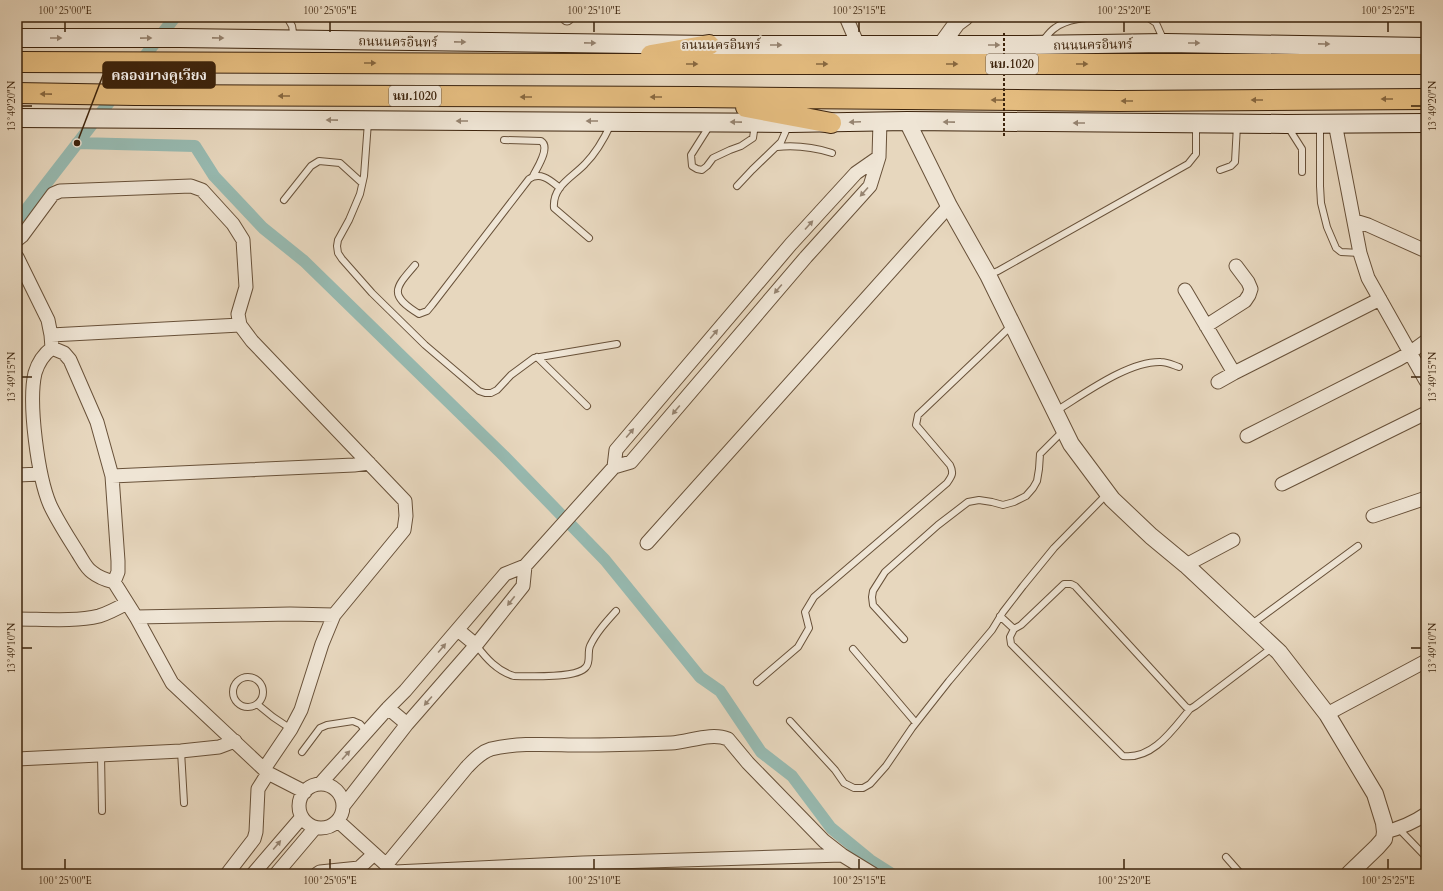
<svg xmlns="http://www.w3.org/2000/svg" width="1443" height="891" font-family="Cardo,'Noto Serif Thai',serif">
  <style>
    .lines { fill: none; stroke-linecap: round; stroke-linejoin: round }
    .canal { stroke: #97bab1; stroke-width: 12 }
    .service-casing { stroke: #685139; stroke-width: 8 }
    .minor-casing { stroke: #685139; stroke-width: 15 }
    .tertiary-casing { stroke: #685139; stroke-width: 18 }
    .secondary-casing { stroke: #3d240d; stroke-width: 20 }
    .primary-casing { stroke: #3d240d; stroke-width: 22 }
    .service { stroke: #efe5d5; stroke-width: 6 }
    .minor { stroke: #efe5d5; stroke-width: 13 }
    .tertiary { stroke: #efe5d5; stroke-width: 16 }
    .secondary { stroke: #efe5d5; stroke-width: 18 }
    .primary { stroke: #e4bc7f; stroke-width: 20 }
    .path-bridge { stroke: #3d240d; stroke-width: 2; stroke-dasharray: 3 2; stroke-linecap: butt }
    .oneway { fill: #968471 }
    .oneway2 { fill: #886840 }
    .ticks { fill: none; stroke: #3d240d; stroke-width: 1.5 }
    .labels { text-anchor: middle; stroke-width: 4; stroke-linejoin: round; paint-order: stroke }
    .shield { fill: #efe5d5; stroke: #725e49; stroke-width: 1 }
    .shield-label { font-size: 12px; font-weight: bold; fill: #3d240d }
    .street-label { font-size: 13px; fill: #3d240d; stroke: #efe5d5 }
    .leader { fill: none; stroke: #3d240d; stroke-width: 1.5 }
    .callout-dot { fill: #3d240d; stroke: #efe5d5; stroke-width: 1.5 }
    .callout { fill: #3d240d; stroke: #3d240d; stroke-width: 1.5 }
    .callout-label { font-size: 14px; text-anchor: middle; font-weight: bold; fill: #fff }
    .neatline { fill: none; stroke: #3d240d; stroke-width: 1.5 }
    .ticks-label { font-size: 10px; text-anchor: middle; fill: #3d240d }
  </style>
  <rect width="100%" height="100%" fill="#e7d7be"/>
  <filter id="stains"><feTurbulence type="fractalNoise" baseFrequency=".005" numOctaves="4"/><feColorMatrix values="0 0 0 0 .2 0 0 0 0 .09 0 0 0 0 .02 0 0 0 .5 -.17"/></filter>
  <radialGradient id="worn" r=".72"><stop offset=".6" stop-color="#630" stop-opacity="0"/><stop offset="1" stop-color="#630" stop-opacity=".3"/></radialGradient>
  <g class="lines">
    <path class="canal" d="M77,143L195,146L214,176L263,228L304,261L504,456L605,560L700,677L720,691L761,752L792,776L831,828L870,860L892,874
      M17,218L22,215L175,17"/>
    <defs>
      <path id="service" d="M287,17L292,26L294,38
        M1147,17L1156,23L1164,41
        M1042,42C1046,37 1050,31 1055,28C1070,17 1091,18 1109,17
        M368,122L364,176L360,194L349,220L338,240L337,246L338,253L342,259L372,293L425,345L479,391L485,393H491L497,390L511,375L534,358L617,344
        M710,125L691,155L692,166L697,169L702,170L707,166L713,158L730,150L741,146L753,138L755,124
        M1320,125V186L1321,203L1327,227L1336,248L1341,252L1360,253
        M1288,127L1302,149V172
        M504,140L541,141C551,147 537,168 533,176
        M777,147C796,145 813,147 832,153
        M1220,170L1231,166L1235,162L1237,125
        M737,186L752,170L781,142L788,126
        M284,200L311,166L319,161L340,163L362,183
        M589,238L554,208C552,186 573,177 585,164C597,152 604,139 611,124
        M415,265C395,288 388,295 419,314L427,311L432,305L529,179C541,171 551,181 560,188
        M988,275L998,271L1188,164L1196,154V125
        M537,357L587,406
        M1056,411C1084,394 1128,361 1161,362C1167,362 1173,365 1179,367
        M1000,616L1014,629L1021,625L1064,584H1071L1075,586L1186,707L1190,709L1195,706L1273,647
        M1252,624L1358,546
        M1014,629L1010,637L1011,644L1123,756C1153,760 1173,729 1190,709
        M904,639L873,605L872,597L873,591L885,572L938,525L968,502L979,500L992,502L1003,505L1014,502L1026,496L1033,488L1037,481L1039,469L1040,454L1063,431
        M476,645C486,658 497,671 514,676C529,676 577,679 586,667C591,661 587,653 590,646C596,633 606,622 616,611
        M853,649L916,723
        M233 692a15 15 0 1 1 30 0a15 15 0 1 1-30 0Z
        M757,682L798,647L809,628L805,612L814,597L947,483C952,476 954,473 950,465L916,425L918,415L982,354L1012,325
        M257,704L273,717L291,729
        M790,721L835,770L844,783L854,788H863L870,784L886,766L912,728L949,681L992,630L1003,612L1023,586L1054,548L1107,494
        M181,751L184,803
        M302,752L320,728L327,725L353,721L360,724L367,732
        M101,755L102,811
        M1399,829L1426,857
        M1226,857L1241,874"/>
      <path id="minor" d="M846,17L858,45
        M567,18L568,17
        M1335,123L1360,253L1368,278L1426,381
        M1355,221L1368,225L1426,251
        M17,240L22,236L53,194L60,191L191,186L202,190L233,224L243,240L246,287L238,314L240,325L252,341L405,501L406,516L404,530L334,615L322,644L301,710L291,729L264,769
        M17,257L48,320L51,335L52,348L64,353L70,360L97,422L112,476L118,561V572L114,582L136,617L172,683L268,773L305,792
        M1185,290L1234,373
        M1206,326L1245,301L1249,295L1251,289L1248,282L1236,266
        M51,335L240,325
        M52,348C44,354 38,363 35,373C28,403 38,477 50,505C58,522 68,537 78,553C82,559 86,568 92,572C98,577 106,580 114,582
        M1218,382L1234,373L1380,299
        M1247,436L1399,359L1411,352L1426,341
        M614,467L616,450L791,244L856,173L879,157
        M17,475L41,474
        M112,476L354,465L369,463
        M1282,484L1426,413
        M1373,516L1426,498
        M647,543L949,206
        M1186,565L1233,540
        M136,617L290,614L334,615
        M17,619C42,619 75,622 99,616C109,613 118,608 127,603
        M458,630L476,645
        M388,708L407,724
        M1327,714L1426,661
        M17,759L181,751L219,747L235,741
        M320,784L388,708L405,691L505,574L525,566L614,467L631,462L806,257L870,186L879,157L880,121
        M299 806a22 22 0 1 1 44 0a22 22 0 1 1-44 0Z
        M344,805L407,724L476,645L523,586L525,566
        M338,821L392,870
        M1385,832C1401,828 1413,823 1426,814
        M386,865L467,767C474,760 481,752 491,749C520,742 553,745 582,745C612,745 642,744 671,743C689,742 711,732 728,739L748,763L824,841L842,855L873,874
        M395,872L583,863L842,855
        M227,874L254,839L256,832L258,789L268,773
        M253,874L302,817
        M276,874L315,828
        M317,874L320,872L359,868L374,854"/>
      <path id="tertiary" d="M941,45L957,23L965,17
        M907,121L949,206L988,275L1071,444L1112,499L1151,536L1186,565L1279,652L1327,714L1375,794L1384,823L1385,832L1384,839L1377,847L1349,874"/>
      <path id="secondary" d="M17,38H179L709,45H1027L1166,43L1426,47
        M17,118L790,123L907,121L1286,124L1426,123"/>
      <path id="primary" d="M651,55L709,45
        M17,62L597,64H1426
        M17,93L135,95L695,97L1119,101L1426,99
        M746,107L831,123"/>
    </defs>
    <use href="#service" class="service-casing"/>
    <use href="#minor" class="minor-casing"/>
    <use href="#tertiary" class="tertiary-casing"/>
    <use href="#secondary" class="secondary-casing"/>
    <use href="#primary" class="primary-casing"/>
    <use href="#service" class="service"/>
    <use href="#minor" class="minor"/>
    <use href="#tertiary" class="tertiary"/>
    <use href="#secondary" class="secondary"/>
    <use href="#primary" class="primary"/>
    <path class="path-bridge" d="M1004,33V138"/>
  </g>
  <defs><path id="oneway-solid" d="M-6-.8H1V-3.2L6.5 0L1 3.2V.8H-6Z"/></defs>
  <g class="oneway">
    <use href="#oneway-solid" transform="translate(56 38)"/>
    <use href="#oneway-solid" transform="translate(146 38) rotate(-1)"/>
    <use href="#oneway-solid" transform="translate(218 38) rotate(1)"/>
    <use href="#oneway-solid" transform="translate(460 42) rotate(1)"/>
    <use href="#oneway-solid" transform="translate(590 43) rotate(1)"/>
    <use href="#oneway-solid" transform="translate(1194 43)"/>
    <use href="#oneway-solid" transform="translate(1324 44) rotate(1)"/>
    <use href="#oneway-solid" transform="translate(776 45)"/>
    <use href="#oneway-solid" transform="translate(994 45)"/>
    <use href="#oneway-solid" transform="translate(332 120) rotate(-179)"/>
    <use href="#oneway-solid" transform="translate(462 121) rotate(-180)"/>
    <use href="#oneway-solid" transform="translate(592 121) rotate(-180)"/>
    <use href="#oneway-solid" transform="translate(736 122) rotate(-179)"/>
    <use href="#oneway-solid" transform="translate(855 122) rotate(178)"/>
    <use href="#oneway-solid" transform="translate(949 122) rotate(-179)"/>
    <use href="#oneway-solid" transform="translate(1079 123) rotate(-180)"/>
    <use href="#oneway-solid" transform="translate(864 192) rotate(132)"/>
    <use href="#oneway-solid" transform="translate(809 225) rotate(-48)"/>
    <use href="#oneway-solid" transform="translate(778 289) rotate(130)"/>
    <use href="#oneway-solid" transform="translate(714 334) rotate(-50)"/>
    <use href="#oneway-solid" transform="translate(676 410) rotate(130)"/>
    <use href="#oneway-solid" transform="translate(630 433) rotate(-50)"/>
    <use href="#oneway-solid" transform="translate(511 601) rotate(128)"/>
    <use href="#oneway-solid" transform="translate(442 648) rotate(-50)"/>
    <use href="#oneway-solid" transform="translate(428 701) rotate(131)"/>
    <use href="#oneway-solid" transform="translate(346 755) rotate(-48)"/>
    <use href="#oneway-solid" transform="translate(277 845) rotate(-50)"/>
  </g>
  <g class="oneway2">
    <use href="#oneway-solid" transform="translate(370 63)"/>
    <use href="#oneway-solid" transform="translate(692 64)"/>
    <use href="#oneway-solid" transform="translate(822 64)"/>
    <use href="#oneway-solid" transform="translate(952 64)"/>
    <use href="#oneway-solid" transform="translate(1082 64)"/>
    <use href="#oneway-solid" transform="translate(46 94) rotate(-179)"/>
    <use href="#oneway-solid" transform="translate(284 96) rotate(-180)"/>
    <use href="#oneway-solid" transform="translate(526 97) rotate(-180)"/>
    <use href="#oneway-solid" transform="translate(656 97) rotate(-180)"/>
    <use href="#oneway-solid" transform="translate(1387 99) rotate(180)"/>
    <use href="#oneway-solid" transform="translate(997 100) rotate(-179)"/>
    <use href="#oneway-solid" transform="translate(1257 100) rotate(180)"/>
    <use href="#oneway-solid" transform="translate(1127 101) rotate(180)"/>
  </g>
  <path class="ticks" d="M65,22V32M330,22V32M594,22V32M859,22V32M1124,22V32M1388,22V32M22,106H32M1411,106H1421M22,377H32M1411,377H1421M22,648H32M1411,648H1421M65,859V869M330,859V869M594,859V869M859,859V869M1124,859V869M1388,859V869"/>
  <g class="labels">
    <g class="shield">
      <rect x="986" y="54" width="52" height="20" rx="3"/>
      <rect x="389" y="86" width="52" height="20" rx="3"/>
    </g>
    <g class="shield-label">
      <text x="1012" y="68">นบ.1020</text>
      <text x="415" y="100">นบ.1020</text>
    </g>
    <g class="street-label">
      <text transform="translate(398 41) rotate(1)" y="5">ถนนนครอินทร์</text>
      <text x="721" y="49">ถนนนครอินทร์</text>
      <text transform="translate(1093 44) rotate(-1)" y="5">ถนนนครอินทร์</text>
    </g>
  </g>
  <path class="leader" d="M77 143L103 75"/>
  <circle class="callout-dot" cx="77" cy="143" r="4"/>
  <rect class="callout" x="103" y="62" width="112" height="26" rx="4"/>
  <g class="callout-label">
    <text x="159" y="80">คลองบางคูเวียง</text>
  </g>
  <rect width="1443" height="891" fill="none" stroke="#e7d7be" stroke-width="44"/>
  <rect x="22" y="22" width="1399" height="847" class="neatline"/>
  <g class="ticks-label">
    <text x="65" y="14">100°25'00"E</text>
    <text x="330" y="14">100°25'05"E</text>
    <text x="594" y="14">100°25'10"E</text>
    <text x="859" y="14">100°25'15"E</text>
    <text x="1124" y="14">100°25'20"E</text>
    <text x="1388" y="14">100°25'25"E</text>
    <text transform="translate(11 106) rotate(-90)" y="4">13°49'20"N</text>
    <text transform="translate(1432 106) rotate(-90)" y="4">13°49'20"N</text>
    <text transform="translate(11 377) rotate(-90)" y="4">13°49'15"N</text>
    <text transform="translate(1432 377) rotate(-90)" y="4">13°49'15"N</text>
    <text transform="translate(11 648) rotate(-90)" y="4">13°49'10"N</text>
    <text transform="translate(1432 648) rotate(-90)" y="4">13°49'10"N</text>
    <text x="65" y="884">100°25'00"E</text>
    <text x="330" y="884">100°25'05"E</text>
    <text x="594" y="884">100°25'10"E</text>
    <text x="859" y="884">100°25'15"E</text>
    <text x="1124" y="884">100°25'20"E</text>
    <text x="1388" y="884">100°25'25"E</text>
  </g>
  <rect width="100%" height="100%" filter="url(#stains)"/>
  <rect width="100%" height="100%" fill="url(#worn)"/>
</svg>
